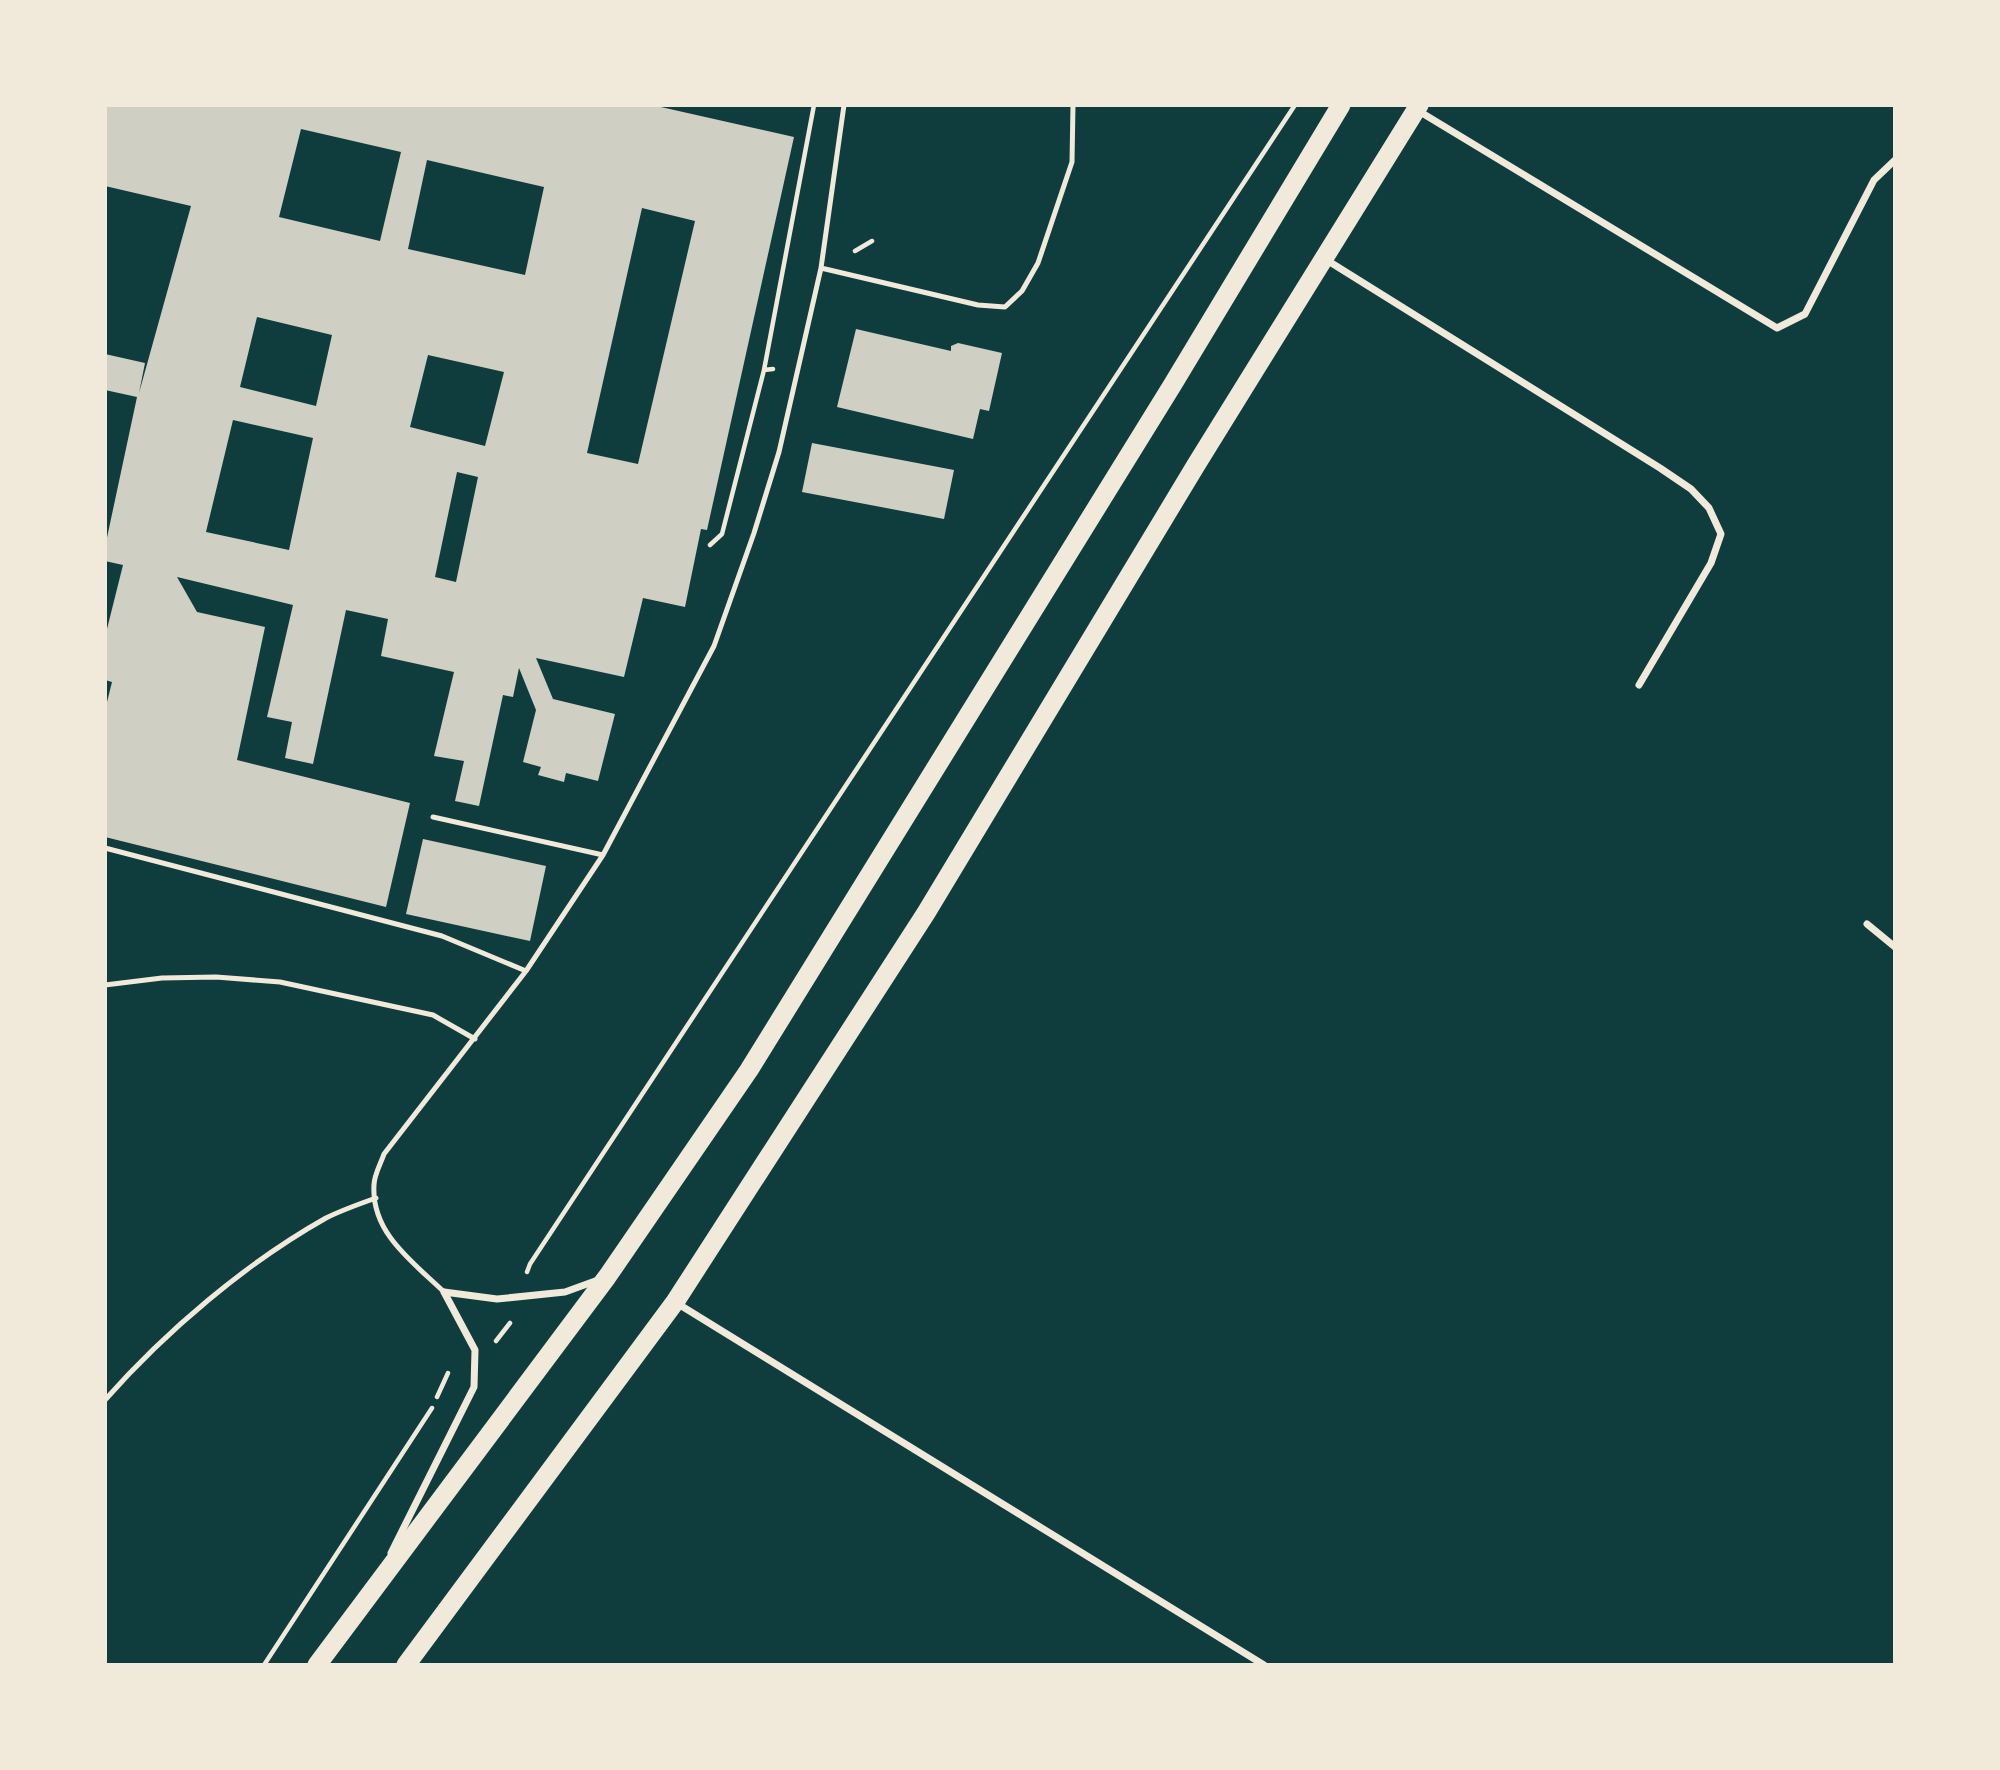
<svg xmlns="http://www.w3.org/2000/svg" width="2000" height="1770" font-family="'Golos Text',sans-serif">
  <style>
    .building { fill: #cfcfc3; fill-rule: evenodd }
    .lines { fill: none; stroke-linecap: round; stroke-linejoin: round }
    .path { stroke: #f1e9da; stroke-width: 4.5 }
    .service { stroke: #f1e9da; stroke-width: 5 }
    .minor { stroke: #f1e9da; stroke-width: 7 }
    .trunk { stroke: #f1e9da; stroke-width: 19 }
  </style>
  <rect width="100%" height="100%" fill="#0f3d3e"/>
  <path class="building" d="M105,105H652L794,137L707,530L701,529L685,607L643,598L624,677L536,658L553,699L615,714L598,781L566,773L564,782L538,775L541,767L523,762L536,710L519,668L513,697L503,695L479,806L455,801L464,761L434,756L454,672L381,656L388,619L346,610L313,764L285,758L292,722L267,717L293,605L177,577L197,612L265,627L237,760L410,803L386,907L105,837V710L112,682L105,680V637L123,565L105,561V547L137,397L105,390V354L145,363L139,393L191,206L105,186ZM301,129L401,152L380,241L279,217ZM427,160L544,187L525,275L408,249ZM642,208L695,221L638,464L587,453ZM257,317L332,335L316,406L240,387ZM428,355L504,372L485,446L410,427ZM233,420L313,438L289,550L206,532ZM457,472L478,477L456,582L435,577Z
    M856,329L951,351V346L958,343L1002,353L989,411L980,409L973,439L837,407Z
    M812,443L954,470L944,519L802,492Z
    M423,839L546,866L530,941L406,914Z"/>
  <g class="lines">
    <path class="path" d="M855,251L872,241
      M764,370L814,105
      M710,545L722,534L764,370L773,369
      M527,1272L530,1264L1295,105
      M496,1341L510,1323
      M437,1397L448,1373
      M264,1665L432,1408"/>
    <path class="service" d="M821,268L978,305L1005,307L1022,291L1038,263L1072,162L1073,105
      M433,817L603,855
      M105,848L442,936L526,971
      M105,985L162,978L216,977L280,982L433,1015L475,1039
      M444,1292C413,1262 371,1233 374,1185C374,1175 381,1163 384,1154L526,971L603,855L714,646L754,533L779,452L821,268L844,105
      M105,1400C166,1331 246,1263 326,1218C342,1210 359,1204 376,1198"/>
    <path class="minor" d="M1417,110L1777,328L1805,314L1874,180L1895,160
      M1325,259L1660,468L1691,489L1709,508L1721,534L1711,563L1639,685
      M1867,924L1895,947
      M444,1292L497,1299L565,1292L598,1280
      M675,1302L1264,1665
      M391,1553L474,1387L475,1350L444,1292"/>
    <path class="trunk" d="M317,1665L607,1277L749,1070L1173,384L1341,105
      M406,1665L675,1302L926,913L1196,465L1419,105"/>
  </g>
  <rect width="2000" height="1770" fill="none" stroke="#f1e9da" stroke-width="214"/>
</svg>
